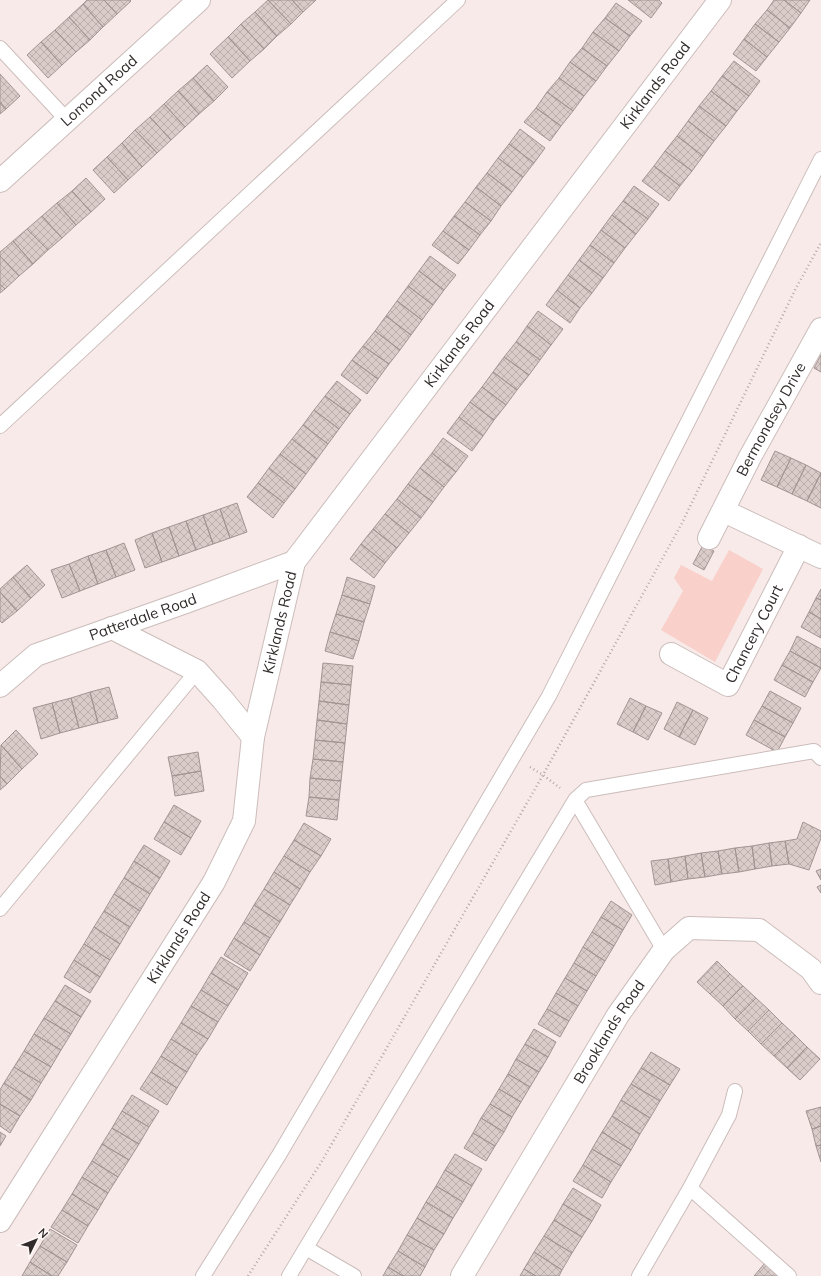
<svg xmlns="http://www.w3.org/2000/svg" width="821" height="1276" font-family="Mulish,sans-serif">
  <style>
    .green { fill: #f9d0ca }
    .building { fill: url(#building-cross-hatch); stroke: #a19492 }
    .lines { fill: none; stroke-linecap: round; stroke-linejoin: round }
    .lane-casing { stroke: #cbbdbb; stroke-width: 16 }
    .street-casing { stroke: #cbbdbb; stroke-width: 24 }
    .path { stroke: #b3a8a7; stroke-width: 2.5; stroke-dasharray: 1 3; stroke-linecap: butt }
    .lane { stroke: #fff; stroke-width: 14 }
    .street { stroke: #fff; stroke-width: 22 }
    .labels { text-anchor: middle; stroke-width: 3; stroke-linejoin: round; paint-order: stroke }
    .street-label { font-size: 15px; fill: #312c2b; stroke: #fff9f8 }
  </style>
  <defs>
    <pattern id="building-cross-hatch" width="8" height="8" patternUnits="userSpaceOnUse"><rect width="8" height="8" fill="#d9ccc9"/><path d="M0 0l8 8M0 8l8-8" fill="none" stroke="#bbafad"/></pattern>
  </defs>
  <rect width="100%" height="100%" fill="#f8eae8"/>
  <path class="green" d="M729,550L763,569L715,662L661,630L683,591L674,578L681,565L712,581Z"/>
  <path class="building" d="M87,0H104L117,14L103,27L83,4Z
    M104,0H130L131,1L117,14Z
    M268,0L291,24L277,36L255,12Z
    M268,0H292L303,12L291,24Z
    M292,0H316L303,12Z
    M628,0H659L662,3L651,18Z
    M774,0H784L801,13L790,28L767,10Z
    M784,0H810L801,13Z
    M616,3L642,21L630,36L605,18Z
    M83,4L103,27L90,40L69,17Z
    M767,10L790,28L779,42L755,24Z
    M255,12L277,36L264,49L241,24Z
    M69,17L90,40L76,52L55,30Z
    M605,18L630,36L619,51L593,32Z
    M241,24L264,49L250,61L228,37Z
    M755,24L779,42L767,57L744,39Z
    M55,30L76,52L62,65L41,42Z
    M593,32L619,51L607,66L582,48Z
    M228,37L250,61L232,78L210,54Z
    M744,39L767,57L756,71L733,54Z
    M41,42L62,65L48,78L27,55Z
    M582,48L607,66L596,81L570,62Z
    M734,61L760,81L749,96L722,76Z
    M570,62L596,81L584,96L559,78Z
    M207,65L228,87L214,101L193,78Z
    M0,74L20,96L6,109L0,102Z
    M722,76L749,96L737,111L711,91Z
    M193,78L214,101L199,114L178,91Z
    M559,78L584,96L573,111L547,92Z
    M178,91L199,114L185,127L164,104Z
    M711,91L737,111L726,126L699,106Z
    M547,92L573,111L561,126L536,108Z
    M0,102L6,109L0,114Z
    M164,104L185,127L171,140L150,117Z
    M699,106L726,126L714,141L688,121Z
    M536,108L561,126L550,141L524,122Z
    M150,117L171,140L157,153L135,130Z
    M688,121L714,141L703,156L677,136Z
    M520,129L545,148L534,163L509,144Z
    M135,130L157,153L142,167L122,143Z
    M677,136L703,156L692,171L665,151Z
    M122,143L142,167L128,180L107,157Z
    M509,144L534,163L523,177L498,158Z
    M665,151L692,171L680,186L654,166Z
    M107,157L128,180L114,193L93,170Z
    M498,158L523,177L512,192L487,173Z
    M654,166L680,186L669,201L642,181Z
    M487,173L512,192L501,206L476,187Z
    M86,178L105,199L91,212L72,191Z
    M634,186L659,204L648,219L623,201Z
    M476,187L501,206L491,221L465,202Z
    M72,191L91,212L76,225L57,203Z
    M623,201L648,219L636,234L612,215Z
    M465,202L491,221L480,235L454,216Z
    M57,203L76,225L62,238L42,216Z
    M612,215L636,234L625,248L601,230Z
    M42,216L62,238L48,250L27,229Z
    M454,216L480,235L469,250L443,231Z
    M27,229L48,250L33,264L13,241Z
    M601,230L625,248L614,263L590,245Z
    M443,231L469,250L458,264L432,245Z
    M13,241L33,264L19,276L0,256V252Z
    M590,245L614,263L603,278L579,260Z
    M0,256L19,276L5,289L0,284Z
    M430,256L456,275L444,290L419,271Z
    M579,260L603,278L592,293L568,275Z
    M419,271L444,290L433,305L408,286Z
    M568,275L592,293L580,308L557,290Z
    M0,284L5,289L0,293Z
    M408,286L433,305L422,320L397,301Z
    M557,290L580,308L570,323L546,305Z
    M397,301L422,320L411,335L386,316Z
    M538,311L563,329L551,345L527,326Z
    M386,316L411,335L400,350L375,331Z
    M527,326L551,345L540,360L516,342Z
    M375,331L400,350L389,364L363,346Z
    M516,342L540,360L529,375L504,357Z
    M363,346L389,364L378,379L352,360Z
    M821,355V372L814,368Z
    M504,357L529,375L517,390L493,372Z
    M352,360L378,379L367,394L341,375Z
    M493,372L517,390L506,405L482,387Z
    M337,381L361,400L350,414L325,396Z
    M482,387L506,405L494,420L470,402Z
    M325,396L350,414L339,429L314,410Z
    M470,402L494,420L483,436L459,417Z
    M314,410L339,429L328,444L303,425Z
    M459,417L483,436L472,451L447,433Z
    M303,425L328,444L317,459L292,439Z
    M443,438L468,456L456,472L432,453Z
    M292,439L317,459L306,474L280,454Z
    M775,451L791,458L777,487L761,480Z
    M432,453L456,472L444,487L420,468Z
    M280,454L306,474L295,489L269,468Z
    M791,458L806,465L792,494L777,487Z
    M806,465L821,473L807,501L792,494Z
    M269,468L295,489L284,503L258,483Z
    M420,468L444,487L433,502L408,484Z
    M821,473V508L807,501Z
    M258,483L284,503L273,518L247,497Z
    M408,484L433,502L421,518L397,499Z
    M397,499L421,518L409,533L385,514Z
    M237,503L247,532L230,538L220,509Z
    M220,509L230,538L213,544L203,515Z
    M385,514L409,533L397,548L373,529Z
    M203,515L213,544L196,550L186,521Z
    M186,521L196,550L179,556L169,527Z
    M169,527L179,556L162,562L152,533Z
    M373,529L397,548L385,563L361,544Z
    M152,533L162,562L145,568L135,540Z
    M124,543L135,570L116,577L106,550Z
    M361,544L385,563L374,578L350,559Z
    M703,545L714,551L704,570L693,564Z
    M106,550L116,577L98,584L88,556Z
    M88,556L98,584L80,591L69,564Z
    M69,564L80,591L62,598L51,570Z
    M27,565L45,585L31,598L13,577Z
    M13,577L31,598L17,611L0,592V589Z
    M347,577L375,586L370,604L342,595Z
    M821,589V600L816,598Z
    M0,592L17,611L2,623L0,621Z
    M342,595L370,604L364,622L336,614Z
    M816,598L821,600V619L809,612Z
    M809,612L821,619V638L801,627Z
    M336,614L364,622L359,641L330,632Z
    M330,632L359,641L353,659L325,651Z
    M797,636L821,649V668L790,651Z
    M790,651L821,668L813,682L782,665Z
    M323,663L353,666L351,685L321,682Z
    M782,665L813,682L805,697L774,680Z
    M321,682L351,685L349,705L319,701Z
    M109,687L118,718L98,723L90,692Z
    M770,691L801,708L793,723L762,706Z
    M90,692L98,723L79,728L71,698Z
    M71,698L79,728L60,733L52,703Z
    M630,698L646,706L633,732L617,724Z
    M319,701L349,705L347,724L317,720Z
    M677,702L693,710L679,737L664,729Z
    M52,703L60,733L41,739L33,708Z
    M646,706L662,713L648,740L633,732Z
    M762,706L793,723L785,737L754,720Z
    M693,710L708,718L695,745L679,737Z
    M317,720L347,724L345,743L315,740Z
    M754,720L785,737L777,752L746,735Z
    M16,730L38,754L22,769L1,745Z
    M315,740L345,743L343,762L313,759Z
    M1,745L22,769L7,784L0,776Z
    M198,752L201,771L172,776L168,757Z
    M313,759L343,762L341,781L310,778Z
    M201,771L204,791L175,796L172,776Z
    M0,776L7,784L0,790Z
    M310,778L341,781L339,800L309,797Z
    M309,797L339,800L337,820L306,816Z
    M174,805L201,821L191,838L164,822Z
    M164,822L191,838L181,855L154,839Z
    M803,822L821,831V838L809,870L789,864L785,841L797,839Z
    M304,823L331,839L321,856L294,840Z
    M294,840L321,856L310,872L284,856Z
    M785,841L789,864L772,866L769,843Z
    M769,843L772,866L755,869L752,846Z
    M144,845L170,861L160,878L134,861Z
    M752,846L755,869L739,872L735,848Z
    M735,848L739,872L722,874L718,851Z
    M718,851L722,874L705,877L701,853Z
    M701,853L705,877L688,879L685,856Z
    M284,856L310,872L300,889L274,872Z
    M685,856L688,879L671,882L668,859Z
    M668,859L671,882L655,885L651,861Z
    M134,861L160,878L150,894L124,878Z
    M821,869V880L816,871Z
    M274,872L300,889L290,905L264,889Z
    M124,878L150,894L140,911L114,894Z
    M821,885V893L817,887Z
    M264,889L290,905L280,922L254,905Z
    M114,894L140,911L130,927L104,911Z
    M611,901L632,915L623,930L601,917Z
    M254,905L280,922L270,938L244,922Z
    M104,911L130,927L120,944L94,927Z
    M601,917L623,930L614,946L592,932Z
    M244,922L270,938L260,955L234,938Z
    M94,927L120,944L110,960L84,944Z
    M592,932L614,946L605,961L583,947Z
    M234,938L260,955L250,971L224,955Z
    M84,944L110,960L100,977L74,960Z
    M583,947L605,961L596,976L574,963Z
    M221,957L248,973L238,990L211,973Z
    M74,960L100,977L90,993L64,977Z
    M717,961L730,974L710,994L697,982Z
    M574,963L596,976L587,991L565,978Z
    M211,973L238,990L228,1006L201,990Z
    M730,974L743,986L723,1006L710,994Z
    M565,978L587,991L578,1006L556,993Z
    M65,985L91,1001L81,1017L55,1001Z
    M743,986L756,998L735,1019L723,1006Z
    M201,990L228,1006L218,1022L191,1006Z
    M556,993L578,1006L569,1021L547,1009Z
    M756,998L769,1010L748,1031L735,1019Z
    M55,1001L81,1017L71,1034L44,1018Z
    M191,1006L218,1022L208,1039L181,1023Z
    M547,1009L569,1021L560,1037L538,1024Z
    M769,1010L782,1023L761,1044L748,1031Z
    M44,1018L71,1034L61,1050L34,1034Z
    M181,1023L208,1039L197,1055L171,1039Z
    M782,1023L795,1035L774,1056L761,1044Z
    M534,1029L556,1042L548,1057L525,1044Z
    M34,1034L61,1050L51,1067L24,1051Z
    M795,1035L807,1047L787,1068L774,1056Z
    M171,1039L197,1055L187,1072L161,1056Z
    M525,1044L548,1057L539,1072L516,1059Z
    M807,1047L820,1059L800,1080L787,1068Z
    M24,1051L51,1067L41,1083L14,1067Z
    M651,1052L680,1069L670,1085L641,1068Z
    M161,1056L187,1072L177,1088L151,1072Z
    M516,1059L539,1072L530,1087L508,1074Z
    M14,1067L41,1083L31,1100L4,1083Z
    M641,1068L670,1085L660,1101L631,1084Z
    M151,1072L177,1088L167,1105L140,1089Z
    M508,1074L530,1087L521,1102L499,1089Z
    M4,1083L31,1100L20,1116L0,1104V1090Z
    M631,1084L660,1101L650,1118L621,1100Z
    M499,1089L521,1102L512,1117L490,1104Z
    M132,1095L159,1111L149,1127L122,1111Z
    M621,1100L650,1118L640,1134L612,1116Z
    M0,1104L20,1116L10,1133L0,1126Z
    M490,1104L512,1117L504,1132L481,1118Z
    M821,1107V1126L812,1129L806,1111Z
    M122,1111L149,1127L139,1144L112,1128Z
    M612,1116L640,1134L631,1150L602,1132Z
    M481,1118L504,1132L495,1146L473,1133Z
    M821,1126V1145L816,1146L812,1129Z
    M112,1128L139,1144L129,1160L102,1144Z
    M0,1132L6,1136L0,1146Z
    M602,1132L631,1150L621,1166L592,1149Z
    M473,1133L495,1146L486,1161L464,1148Z
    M102,1144L129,1160L118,1177L92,1161Z
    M821,1145V1162L816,1146Z
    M592,1149L621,1166L611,1182L583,1165Z
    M455,1154L482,1169L472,1186L445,1170Z
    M92,1161L118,1177L108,1193L82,1177Z
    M583,1165L611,1182L602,1198L573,1181Z
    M445,1170L472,1186L463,1202L436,1186Z
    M82,1177L108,1193L98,1210L72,1194Z
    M436,1186L463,1202L453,1218L426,1202Z
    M573,1188L601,1205L592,1221L563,1204Z
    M72,1194L98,1210L88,1226L62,1210Z
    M426,1202L453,1218L444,1234L417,1218Z
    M563,1204L592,1221L582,1237L554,1220Z
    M62,1210L88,1226L78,1243L51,1227Z
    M417,1218L444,1234L434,1250L407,1235Z
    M554,1220L582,1237L572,1253L544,1236Z
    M50,1229L77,1245L67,1262L40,1246Z
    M407,1235L434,1250L425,1267L398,1251Z
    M544,1236L572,1253L562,1270L534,1252Z
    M40,1246L67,1262L58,1276H52L30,1262Z
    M398,1251L425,1267L420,1276H403L388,1267Z
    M534,1252L562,1270L559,1276H536L524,1269Z
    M30,1262L52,1276H22Z
    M765,1263L779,1276H754Z
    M388,1267L403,1276H383Z
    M524,1269L536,1276H520Z"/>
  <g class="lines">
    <defs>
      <path id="lane" d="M0,48L67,120
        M0,426L458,0
        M575,800L664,950
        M0,909L197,671
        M690,1188L789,1276
        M306,1248L354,1276
        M203,1276L279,1155L549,696L821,159
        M289,1276L575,800L586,790L814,751L821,758
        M639,1276L690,1188L729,1115L735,1091"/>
      <g id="street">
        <path id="s1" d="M0,181L199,0"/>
        <path d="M724,511L821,557"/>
        <path id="s2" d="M709,538L750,457L821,329"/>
        <path d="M112,628L197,671L223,700L253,737"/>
        <path id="s3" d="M671,654L728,685L799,546"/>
        <path id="s4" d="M0,686L36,655L186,602L294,562"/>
        <path id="s5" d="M0,1221L214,882L244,821L253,737L294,562L720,0"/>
        <path id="s6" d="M462,1276L618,1015L664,950L689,928L759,930L811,969L821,983"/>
      </g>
    </defs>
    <use href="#lane" class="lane-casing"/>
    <use href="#street" class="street-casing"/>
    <path class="path" d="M530,767L543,775L560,788
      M248,1276L322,1161L543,775L682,523L796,288L821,243"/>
    <use href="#lane" class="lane"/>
    <use href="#street" class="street"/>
  </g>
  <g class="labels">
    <g class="street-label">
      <text dy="5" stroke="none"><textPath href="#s5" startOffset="1331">Kirklands Road</textPath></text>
      <text dy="5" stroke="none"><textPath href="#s1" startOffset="134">Lomond Road</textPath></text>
      <text dy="5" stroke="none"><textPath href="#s5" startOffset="1007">Kirklands Road</textPath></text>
      <text dy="5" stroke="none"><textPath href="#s2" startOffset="134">Bermondsey Drive</textPath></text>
      <text dy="5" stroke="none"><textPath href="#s4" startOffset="161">Patterdale Road</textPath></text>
      <text dy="5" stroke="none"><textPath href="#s5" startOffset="671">Kirklands Road</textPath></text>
      <text dy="5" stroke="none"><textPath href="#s3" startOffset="122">Chancery Court</textPath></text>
      <text dy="5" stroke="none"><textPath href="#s5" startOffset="335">Kirklands Road</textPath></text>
      <text dy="5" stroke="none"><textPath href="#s6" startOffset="285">Brooklands Road</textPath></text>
    </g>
  </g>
  <g transform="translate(36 1240) rotate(47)" stroke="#fff9f8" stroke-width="3" paint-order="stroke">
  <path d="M0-3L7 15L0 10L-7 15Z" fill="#312c2b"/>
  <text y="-6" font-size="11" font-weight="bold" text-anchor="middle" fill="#312c2b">N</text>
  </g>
</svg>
